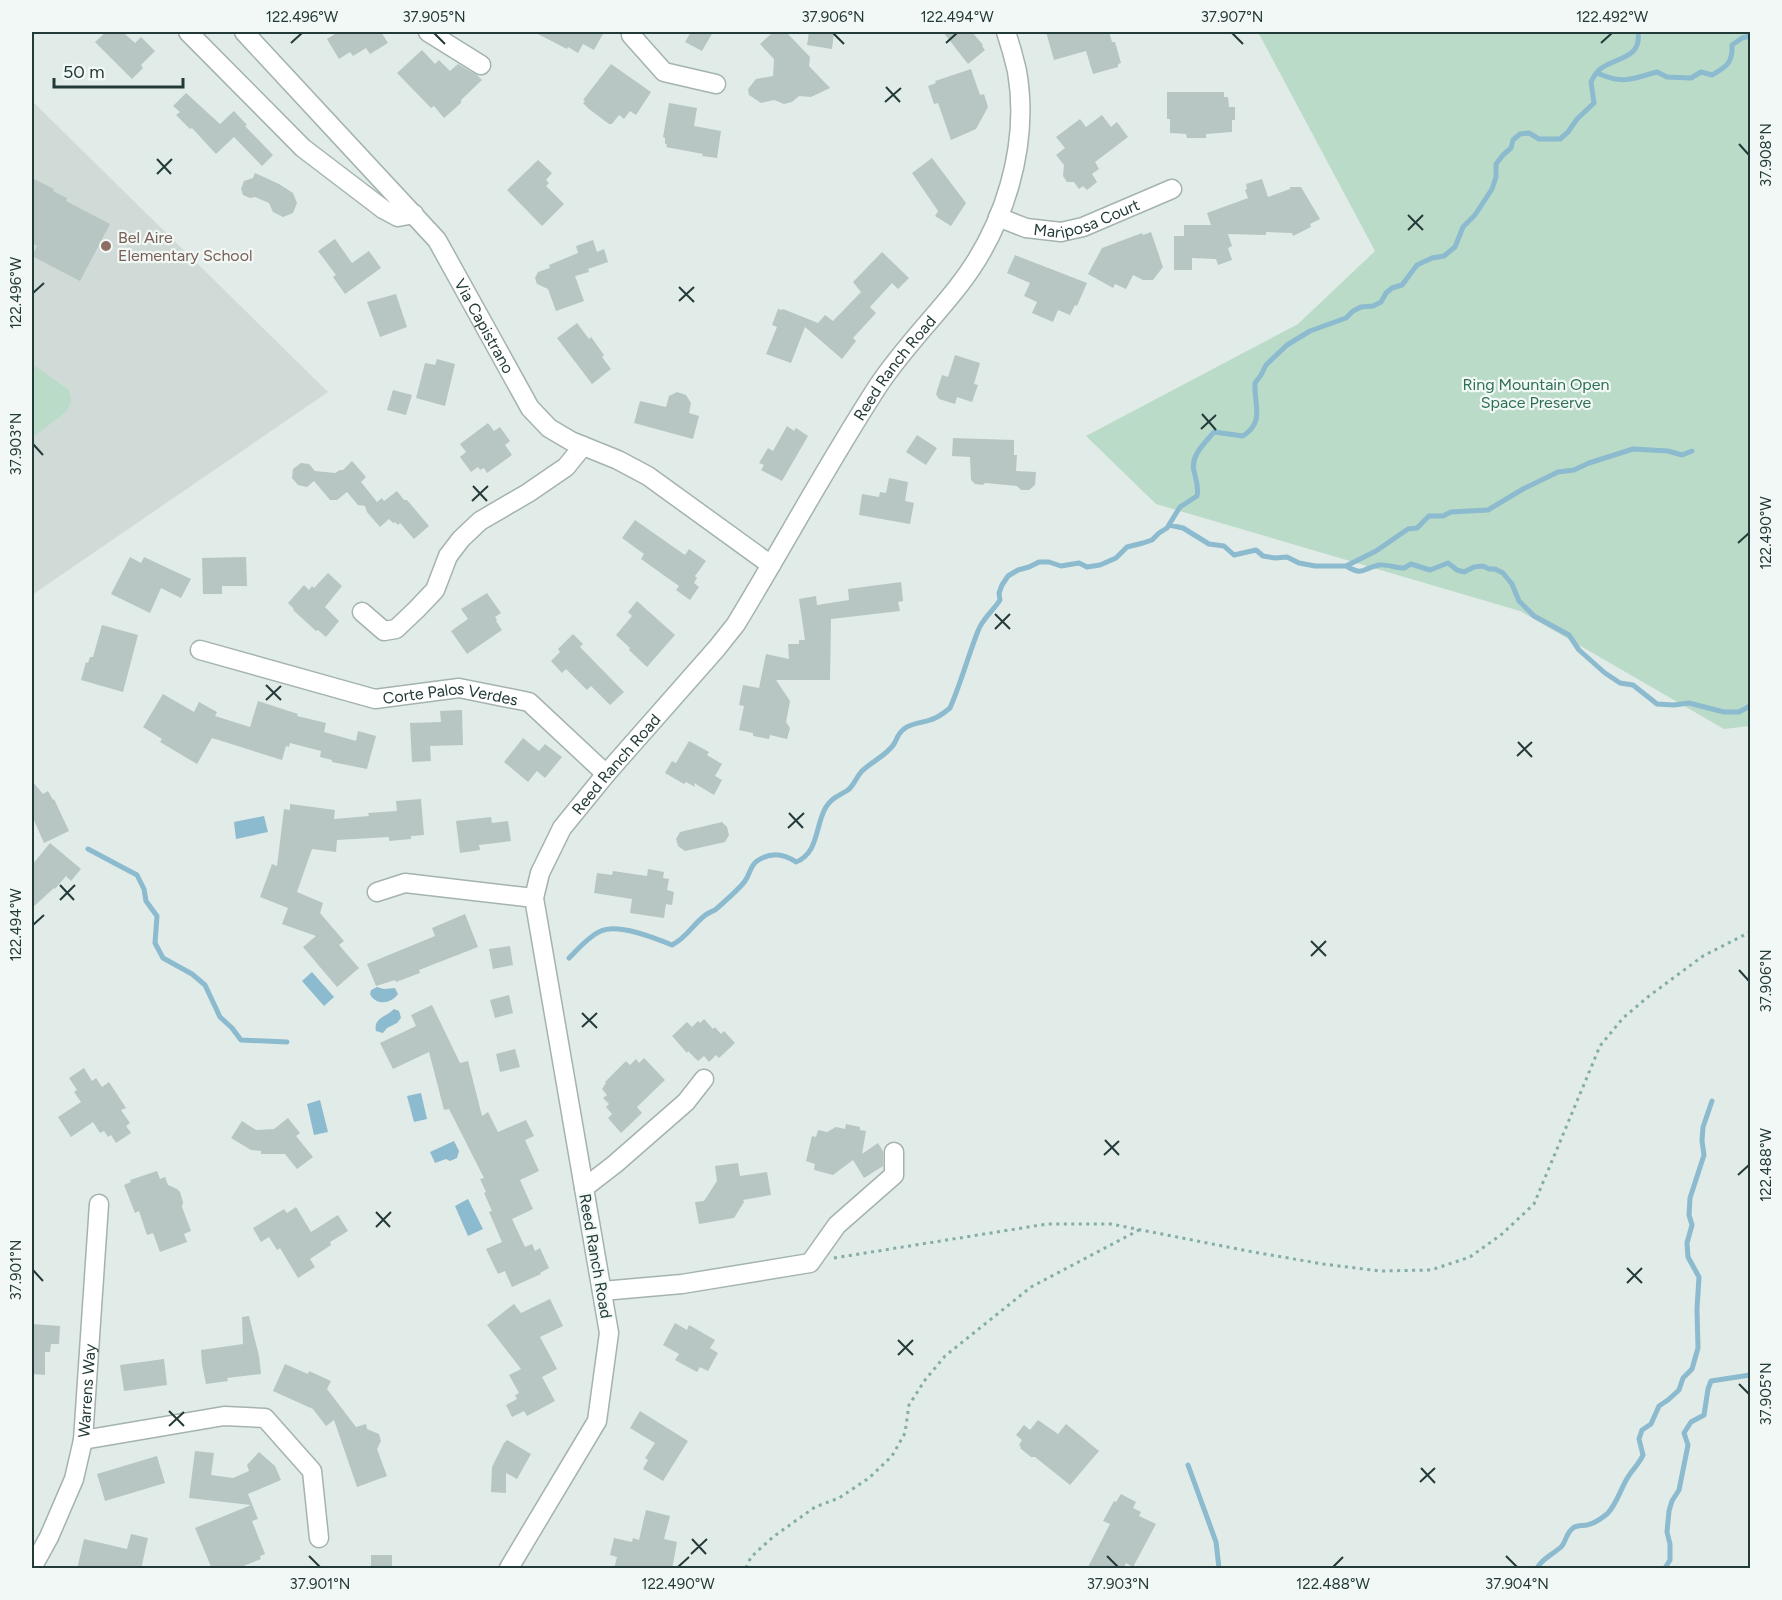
<svg xmlns="http://www.w3.org/2000/svg" width="1782" height="1600" font-family="Figtree,sans-serif">
  <style>
    .built { fill: #d0dbd7 }
    .green { fill: #bbdbc9 }
    .water { fill: #8cbace }
    .lines { fill: none; stroke-linecap: round; stroke-linejoin: round }
    .stream { stroke: #8cbace; stroke-width: 5 }
    .building { fill: #b7c6c2 }
    .minor-casing { stroke: #a4b3b0; stroke-width: 21 }
    .path { stroke: #83ada6; stroke-width: 3; stroke-dasharray: 3 4.5; stroke-linecap: butt }
    .minor { stroke: #fff; stroke-width: 18 }
    .ticks { fill: none; stroke: #233b38; stroke-width: 2 }
    .education-dot { fill: #8d6e63; stroke: #f2f8f6; stroke-width: 2 }
    .labels { text-anchor: middle; stroke-width: 4.5; stroke-linejoin: round; paint-order: stroke }
    .street-label { font-size: 16px; fill: #233b38; stroke: #f2f8f6 }
    .education-label { font-size: 16px; fill: #785e54; stroke: #f2f8f6; text-anchor: start }
    .park-label { font-size: 16px; fill: #2f7052; stroke: #f2f8f6 }
    .neatline { fill: none; stroke: #233b38; stroke-width: 2 }
    .ticks-label { font-size: 15px; text-anchor: middle; fill: #233b38 }
  </style>
  <rect width="100%" height="100%" fill="#e1ebe8"/>
  <path class="built" d="M32,101L328,392L32,595Z"/>
  <path class="green" d="M1258,32H1750V726L1724,729L1520,611L1156,504L1086,436L1298,324L1375,251Z
    M32,364L69,390L71,401L67,411L32,438Z"/>
  <path class="water" d="M264,816L268,832L236,839L234,822Z
    M312,972L334,997L324,1006L302,981Z
    M377,987L384,989L395,988L398,994C391,1004 376,1006 370,994L371,990Z
    M394,1009L399,1011L401,1018L397,1023L387,1028L383,1033L376,1031C373,1018 386,1017 394,1009Z
    M421,1093L427,1119L414,1122L407,1096Z
    M320,1100L328,1132L314,1135L307,1104Z
    M454,1141L459,1151L457,1158L450,1161L446,1159L435,1163L430,1152Z
    M468,1199L483,1229L468,1236L455,1206Z"/>
  <g class="lines">
    <path class="stream" d="M1597,73C1625,85 1630,79 1657,72L1667,77L1691,78L1701,72L1712,75C1726,67 1733,63 1732,45L1742,38L1750,36
      M1169,525L1183,528L1209,544L1224,546L1234,555L1256,550L1263,556L1275,558L1287,557L1299,563L1315,566H1346L1376,551L1408,529L1417,528L1429,516H1443L1451,512L1488,510L1523,489L1558,472L1574,470L1589,463L1633,449L1668,451L1682,455L1692,451
      M1346,566C1365,577 1362,568 1379,565C1387,564 1396,568 1404,568L1411,564L1430,570L1448,563L1457,570L1464,572L1474,567L1483,566L1489,569H1495L1503,573L1512,584L1519,601L1534,616L1569,635L1579,650L1605,673L1620,683L1633,685L1657,704L1674,705L1689,703L1724,712H1739L1750,706
      M88,849L137,875L144,889L146,901L157,916L155,943L163,958L192,974L205,985L220,1017L232,1028L241,1040L287,1042
      M569,958C578,949 589,936 601,931C618,923 655,938 672,945C686,938 692,926 703,917C707,913 711,912 715,910C721,905 741,887 745,881C750,874 750,866 757,861C770,852 783,853 796,862C819,853 815,825 826,807C831,798 840,795 848,790C855,784 856,777 862,771C871,762 886,756 894,744C897,739 898,733 904,729C911,723 922,723 930,720C938,718 944,713 950,708C961,683 968,656 978,631C982,619 993,611 1000,600L999,593L1002,585L1008,576L1018,570L1029,567L1039,562H1049L1061,566L1079,563L1087,567L1100,565L1116,558L1127,547L1143,543L1152,540L1159,533L1167,528L1180,507L1197,496C1199,487 1196,480 1194,471C1190,456 1205,443 1214,432L1243,436C1265,421 1254,407 1255,383L1261,375L1266,365L1287,345L1310,331L1346,318L1353,311L1361,307L1373,306L1381,302L1386,293L1392,288L1402,285L1417,265L1432,258L1444,256L1455,247L1463,227L1475,215L1492,189L1496,177V164L1503,155L1511,148L1513,140L1520,134L1529,133L1539,139H1560L1568,132L1577,119L1594,103L1591,82C1593,78 1596,73 1599,70C1614,57 1642,60 1638,32
      M1188,1465L1216,1542L1219,1568
      M1537,1568C1543,1558 1552,1555 1561,1547C1566,1542 1566,1533 1573,1528C1577,1525 1582,1526 1587,1525C1593,1524 1602,1518 1607,1514C1618,1503 1621,1486 1630,1474C1635,1467 1640,1462 1643,1455L1639,1439L1642,1430L1651,1424L1659,1406L1668,1400L1679,1390L1683,1378L1692,1369L1698,1348L1697,1309L1699,1277L1688,1257L1687,1243L1692,1225L1689,1215L1690,1198L1704,1155L1702,1141L1703,1127L1712,1101
      M1665,1568L1670,1560V1544L1667,1532L1669,1511L1672,1501L1679,1490L1688,1445L1684,1433L1691,1422L1704,1415L1708,1389L1711,1381L1750,1375"/>
  </g>
  <path class="building" d="M106,32H123L135,43L141,37L155,51L141,65L143,68L132,79L95,42Z
    M338,32H381L388,43L370,54L366,48L353,56L350,52L339,59L327,39Z
    M534,32H604L594,50L583,44L578,53L568,47L567,49Z
    M691,32H713L702,51L685,42Z
    M773,32H786L810,57L809,66L830,88L811,97L799,96L792,102L784,104L774,100L761,103L749,95L748,89L756,79L773,76L774,59L760,44Z
    M809,32H834L832,49L807,45Z
    M943,32H972L983,45L982,46L985,50L968,64Z
    M1046,32H1109L1112,42H1115L1121,63L1118,64V67L1093,74L1086,51L1054,60Z
    M422,50L435,64L439,60L450,71L458,64L477,75L482,80L461,100V103L444,118L434,106L431,108L397,73Z
    M611,64L651,92L636,115L630,111L624,119L619,115L612,124H609L589,109L583,103L585,101L583,100Z
    M971,69L980,95L984,94L988,107L976,129L951,140L938,103L934,104L928,86L936,83L935,81Z
    M1167,92H1224V97H1228L1229,107H1235V120H1232V132L1206,134V138H1187L1186,134L1170,133V119H1167Z
    M186,93L220,124L234,111L247,125L245,126L273,155L262,166L234,137L216,154L192,128L190,129L176,115L180,112L173,106Z
    M669,103L697,108L694,126L721,131L717,158L702,156L703,154L666,147L667,144H665V138L663,137Z
    M1102,115L1111,127L1117,122L1128,137L1095,162L1099,169L1092,174L1097,182L1087,190L1083,186L1079,189L1074,182H1067L1063,176L1064,165L1056,155L1065,148L1056,137L1080,119L1086,127Z
    M932,158L966,203L951,226L935,216L938,211L912,173Z
    M538,160L552,173L546,180L549,183L546,186L564,204L542,226L507,190Z
    M255,173L279,184L293,193L297,203L293,213L283,217L273,212L269,203L255,197L250,198L243,195L241,189L244,181L253,178Z
    M32,178L54,189L53,191L67,198L66,201L110,224L80,281L32,256L37,246L32,243Z
    M1262,179L1268,197L1290,189V187H1301L1320,219L1310,224L1311,227L1293,236L1292,233L1266,232V235L1228,234L1232,246L1228,248L1232,260L1218,265L1216,259L1192,258V270H1174V236H1184V225H1211L1207,213L1248,198L1245,190L1247,189L1246,184Z
    M1151,232L1163,267L1153,280H1143L1133,275L1126,289L1115,284L1113,288L1088,274L1102,248L1142,233L1143,235Z
    M335,239L352,263L369,251L381,268L345,294L333,277L336,275L318,251Z
    M593,240L597,252L604,249L608,262L588,269L589,272L575,276L584,301L556,311L548,289L537,284L535,278L538,272L550,268L549,265L578,253L576,246Z
    M882,252L909,278L898,289L892,283L870,307L876,313L853,338L856,341L842,359L805,327L791,363L766,354L777,327L772,325L778,309L782,310L783,309L818,323L825,315L833,321L861,292L853,282Z
    M1015,255L1087,283L1077,306L1075,305L1070,315L1058,310L1053,322L1032,313L1037,302L1024,296L1030,283L1007,273Z
    M396,294L407,327L380,337L367,302Z
    M577,323L589,339L591,337L604,355L602,357L611,369L592,384L557,338Z
    M955,355L980,363L974,384L978,385L972,402L957,397L955,404L939,399L936,394L942,375L948,377Z
    M437,359L455,364L445,406L416,398L425,363L435,365Z
    M393,390L412,395L406,415L387,410Z
    M677,392L686,395L691,403L689,413L699,416L693,439L634,423L640,401L666,407L669,396Z
    M488,423L494,431L500,427L510,441L505,445L512,455L487,473L484,468L480,470L478,467L471,472L460,457L466,452L460,444Z
    M787,426L794,431L796,428L808,436L782,481L761,470L764,465L759,463L768,448L773,451Z
    M917,435L937,448L926,465L906,452Z
    M953,438L1014,440V455H1017L1016,471L1036,472L1035,485L1029,490H1021L1017,486L985,483L983,485L975,484L971,480L970,457L952,456Z
    M352,461L366,477L361,482L377,502L382,498L384,501L397,491L404,500H407L429,526L414,539L400,523L398,525L395,522L393,523L389,519L380,527L367,512L365,506L358,505L347,492L337,500H330L314,481L307,487L298,485L292,478L293,469L301,463L309,464L315,471L335,473L340,470H343Z
    M889,478L908,482L905,501L914,503L910,524L859,515L862,494L879,497L880,492L886,493Z
    M635,520L685,555L689,549L706,561L695,576L697,578L694,583L699,587L690,600L676,590L679,586L641,559L644,554L622,538Z
    M130,557L141,563L144,557L191,579L181,598L161,588L150,613L111,594Z
    M246,557L247,586H222V594H203L202,558Z
    M328,573L342,586L325,607L339,621L326,637L318,630L316,631L293,610L294,609L288,603L304,585L309,590L312,586L314,588Z
    M901,582L903,601L898,602L900,611L831,619L830,680H776L790,701L786,722L790,728L787,739L770,735L769,739L753,736V733L739,730L744,706L739,705L743,685L759,688L766,654L789,659L788,644H799V640H805L799,599L816,596L817,605L849,600L848,589Z
    M487,593L501,613L495,617L497,620L496,621L502,630L467,654L451,631L468,619L461,609Z
    M637,601L675,635L647,667L629,650L630,648L616,635L632,616L628,612Z
    M102,625L138,635L123,692L81,680L86,662L88,663L90,657H93Z
    M573,634L583,644L580,647L624,692L610,705L591,686L587,690L566,669L562,673L551,661L560,652L558,649Z
    M163,694L194,712L199,702L217,712L215,716L250,727L258,701L298,714L297,716L326,723L324,732L356,741L358,731L376,736L367,769L332,762V760L320,757L321,751L290,743L289,747L286,746L282,760L212,738L197,764L160,742L162,739L143,727Z
    M462,710L463,745L430,746L431,761L412,762L410,723L441,722L440,711Z
    M523,738L539,751L545,744L562,757L545,778L537,771L528,782L504,762Z
    M689,741L709,752L707,755L722,764L715,776L722,780L714,795L694,783L695,787L686,782L684,784L665,773L672,761L676,763Z
    M32,781L43,794L48,791L53,800L54,799L69,831L44,843L32,816Z
    M421,799L424,835L411,836V839L389,841V837L337,840L336,852L312,849L297,892L323,903L320,913L344,941L339,945L359,968L337,987L303,947L316,936L282,924L288,908L260,897L272,864L277,866L284,809L290,810V804L335,810L334,819L369,816L368,813L397,811L396,801Z
    M491,817L492,823L508,821L511,841L479,845L480,850L460,853L456,821Z
    M722,822L727,827L729,835L725,842L685,851L678,846L676,839L680,832Z
    M50,843L81,869L71,881L66,876L55,889L54,888L32,908V865Z
    M648,869L664,872L663,878L669,879L667,890L674,892L672,905L666,904L664,918L630,913L632,899L594,893L597,873L612,875L613,871L647,876Z
    M465,914L478,947L419,970L420,973L396,982L395,980L376,986L367,964L435,936L432,928Z
    M510,946L513,965L493,969L489,949Z
    M509,995L513,1013L495,1018L490,1000Z
    M432,1005L460,1063L468,1061L482,1116L488,1112L498,1132L526,1120L534,1136L525,1140L539,1171L520,1180L533,1209L512,1219L525,1247L532,1244L535,1251L540,1248L549,1268L540,1273L541,1274L512,1287L505,1271L498,1274L486,1249L502,1242L489,1212L492,1211L484,1193L486,1192L480,1179L484,1178L449,1109L444,1110L429,1052L393,1069L380,1043L416,1026L411,1015Z
    M704,1019L713,1029L715,1027L721,1034L724,1031L735,1043L719,1058L716,1055L709,1062L704,1056L698,1061L688,1051L687,1053L672,1036L687,1022L692,1027L698,1021L700,1023Z
    M515,1049L520,1067L500,1072L496,1054Z
    M644,1058L665,1080L637,1107L642,1113L621,1133L608,1118L612,1114L606,1107L609,1104L603,1098L607,1095L602,1089L606,1083L605,1082L626,1061L630,1065L636,1059L639,1063Z
    M84,1068L92,1081L96,1078L102,1087L109,1082L126,1108L121,1110L130,1123L126,1126L131,1133L116,1143L111,1135L108,1137L104,1131L100,1133L93,1122L71,1137L58,1117L81,1102L74,1092L77,1090L69,1078Z
    M288,1118L300,1133L296,1136L313,1157L297,1169L285,1154H261V1151L251,1150L231,1138L242,1121L256,1130L274,1129Z
    M846,1124L860,1127V1130L866,1131L862,1154L878,1143L883,1151V1166L864,1178L853,1160L833,1175L814,1170L815,1164L806,1161L812,1136L816,1137L818,1130L827,1132L836,1127L845,1129Z
    M738,1163L740,1176L767,1172L771,1195L743,1200L744,1202L734,1218L699,1224L695,1202L704,1201L717,1181L715,1166Z
    M157,1171L160,1179L165,1177L168,1185L177,1189L180,1192L183,1202L182,1207L191,1231L184,1234L187,1242L160,1252L153,1233L147,1235L139,1211L135,1213L124,1185L131,1182L130,1180Z
    M296,1207L311,1232L338,1215L348,1231L330,1242L331,1245L310,1259L315,1267L298,1278L280,1248L277,1250L269,1237L261,1242L253,1228L284,1209L287,1213Z
    M550,1299L563,1326L540,1337L557,1369L542,1377L555,1401L527,1416L524,1411L512,1417L506,1405L517,1399L515,1395L519,1393L509,1375L521,1369L487,1325L514,1304L521,1313Z
    M249,1316L259,1356L261,1374L227,1378L228,1381L206,1384L202,1364L201,1350L243,1344L242,1317Z
    M675,1323L687,1330L689,1325L715,1340L710,1348L718,1353L708,1371L700,1367L697,1372L675,1360L679,1354L663,1345Z
    M32,1324L60,1326L59,1344H51L50,1352H45V1375L32,1374Z
    M164,1359L167,1385L124,1391L120,1365Z
    M285,1364L308,1374L309,1371L331,1381L327,1389L356,1427L366,1424L367,1429L379,1434L381,1441L377,1449L387,1476L357,1487L334,1420L326,1426L313,1409L273,1391Z
    M640,1411L688,1441L663,1481L643,1469L648,1460L645,1458L655,1443L630,1428Z
    M1038,1420L1058,1434L1066,1424L1099,1451L1070,1485L1035,1457H1031L1020,1448L1021,1447L1019,1445L1022,1440L1016,1435L1024,1425L1030,1430Z
    M507,1440L531,1454L517,1479L506,1473V1493L491,1492L492,1467L504,1443Z
    M195,1451L214,1453L211,1475L233,1478L249,1471L247,1465L259,1452L275,1466L281,1480L248,1494L258,1519L252,1521L265,1554L260,1556L261,1559L236,1569H212L195,1528L251,1505L189,1498Z
    M157,1456L165,1483L105,1501L97,1474Z
    M1121,1494L1136,1502L1133,1508L1141,1512L1139,1516L1156,1524L1133,1567L1126,1563L1123,1569H1087L1110,1524L1103,1521L1114,1501L1116,1502Z
    M646,1510L670,1516L664,1539L677,1542L672,1569H614L617,1557L610,1555L614,1538L632,1542L633,1538L639,1540Z
    M131,1534L148,1538L141,1569H77L84,1539L127,1549Z
    M371,1555H392V1569H371Z"/>
  <g class="lines">
    <defs>
      <g id="minor">
        <path d="M188,32L303,148L383,209L398,217L414,214"/>
        <path id="s1" d="M244,32L437,240L530,408L549,428L571,441L618,460L648,476L771,565"/>
        <path d="M428,32L481,65"/>
        <path d="M631,32V35L664,72L716,84"/>
        <path id="s2" d="M998,217L1026,228L1061,232L1083,227L1172,189"/>
        <path d="M362,612L384,631L396,629L417,609L435,590L448,556L461,539L480,521L528,493L566,467L583,446"/>
        <path id="s3" d="M200,650L375,699L459,688L529,702L606,774"/>
        <path d="M377,892L405,883L534,898"/>
        <path d="M584,1188L615,1164L686,1102L704,1079"/>
        <path d="M602,1291L682,1284L810,1263L837,1225L894,1175V1152"/>
        <path d="M83,1440L224,1416L265,1418L312,1471L319,1538"/>
        <path id="s4" d="M32,1568L49,1537L74,1479L83,1440L99,1204"/>
        <path id="s5" d="M509,1568L597,1421L609,1333L534,898L540,873L562,828L606,774L717,648L736,624C784,545 828,463 878,386C901,351 931,321 957,288C1004,229 1030,146 1017,71C1014,58 1010,44 1006,32"/>
      </g>
    </defs>
    <use href="#minor" class="minor-casing"/>
    <path class="path" d="M834,1258L1047,1224H1111L1253,1252L1323,1264L1380,1271L1431,1270L1470,1257L1502,1234L1534,1204L1600,1046L1623,1018L1649,996L1703,956L1750,932
      M746,1568L751,1557L773,1537L815,1507L839,1498L869,1478L892,1456L905,1433L909,1405L925,1380L945,1356L1031,1287L1139,1230"/>
    <use href="#minor" class="minor"/>
  </g>
  <path class="ticks" d="M434,33L445,44M833,33L844,44M1232,33L1243,44M291,43L302,33M946,43L957,33M1601,43L1612,33M886,87L900,102M885,102L901,88M1739,144L1749,155M157,159L171,174M157,174L172,159M1408,215L1423,230M1408,230L1423,215M679,287L694,302M33,293L44,283M679,301L694,287M1202,414L1216,430M1201,429L1216,415M33,444L43,455M473,486L487,501M472,501L488,486M1738,543L1749,533M995,614L1010,629M995,629L1010,614M266,685L281,700M266,700L281,686M1518,742L1532,757M1517,756L1532,742M789,813L803,828M788,828L804,813M60,885L74,900M60,900L75,885M33,925L44,915M1311,941L1326,956M1311,956L1326,941M1739,970L1749,981M582,1013L597,1028M582,1027L597,1013M1105,1140L1119,1155M1104,1155L1119,1141M1738,1175L1749,1165M376,1212L390,1227M376,1227L391,1212M1627,1268L1642,1283M33,1270L43,1281M1627,1283L1642,1268M898,1340L913,1355M898,1355L913,1340M1739,1384L1749,1394M169,1411L184,1426M169,1426L184,1412M1421,1468L1435,1483M1420,1482L1435,1468M692,1539L706,1554M691,1554L707,1539M309,1556L320,1567M1107,1556L1118,1567M1506,1556L1517,1567M678,1567L689,1557M1333,1567L1343,1557"/>
  <circle class="education-dot" cx="106" cy="246" r="6"/>
  <g class="labels">
    <g class="street-label">
      <text dy="6" stroke="none"><textPath href="#s2" startOffset="93">Mariposa Court</textPath></text>
      <text dy="6" stroke="none"><textPath href="#s1" startOffset="382">Via Capistrano</textPath></text>
      <text dy="6" stroke="none"><textPath href="#s5" startOffset="1347">Reed Ranch Road</textPath></text>
      <text dy="6" stroke="none"><textPath href="#s3" startOffset="258">Corte Palos Verdes</textPath></text>
      <text dy="6" stroke="none"><textPath href="#s5" startOffset="861">Reed Ranch Road</textPath></text>
      <text transform="translate(596 1256) rotate(80)" y="6">Reed Ranch Road</text>
      <text dy="6" stroke="none"><textPath href="#s4" startOffset="188">Warrens Way</textPath></text>
    </g>
    <g class="education-label">
      <text x="118" y="243">Bel Aire<tspan x="118" dy="18">Elementary School</tspan></text>
    </g>
    <g class="park-label">
      <text x="1536" y="390">Ring Mountain Open<tspan x="1536" dy="18">Space Preserve</tspan></text>
    </g>
  </g>
  <rect width="1782" height="1600" fill="none" stroke="#f2f8f6" stroke-width="66"/>
  <path d="M54 78v9h129v-9" fill="none" stroke="#233b38" stroke-width="3"/>
  <text x="63" y="78" font-size="18" fill="#233b38" stroke="#f2f8f6" stroke-width="4.5" paint-order="stroke">50 m</text>
  <rect x="33" y="33" width="1716" height="1534" class="neatline"/>
  <g class="ticks-label">
    <text x="302" y="22">122.496°W</text>
    <text x="434" y="22">37.905°N</text>
    <text x="833" y="22">37.906°N</text>
    <text x="957" y="22">122.494°W</text>
    <text x="1232" y="22">37.907°N</text>
    <text x="1612" y="22">122.492°W</text>
    <text transform="translate(1766 155) rotate(-90)" y="5">37.908°N</text>
    <text transform="translate(16 293) rotate(-90)" y="5">122.496°W</text>
    <text transform="translate(16 444) rotate(-90)" y="5">37.903°N</text>
    <text transform="translate(1766 533) rotate(-90)" y="5">122.490°W</text>
    <text transform="translate(16 925) rotate(-90)" y="5">122.494°W</text>
    <text transform="translate(1766 981) rotate(-90)" y="5">37.906°N</text>
    <text transform="translate(1766 1165) rotate(-90)" y="5">122.488°W</text>
    <text transform="translate(16 1270) rotate(-90)" y="5">37.901°N</text>
    <text transform="translate(1766 1394) rotate(-90)" y="5">37.905°N</text>
    <text x="320" y="1589">37.901°N</text>
    <text x="678" y="1589">122.490°W</text>
    <text x="1118" y="1589">37.903°N</text>
    <text x="1333" y="1589">122.488°W</text>
    <text x="1517" y="1589">37.904°N</text>
  </g>
</svg>
